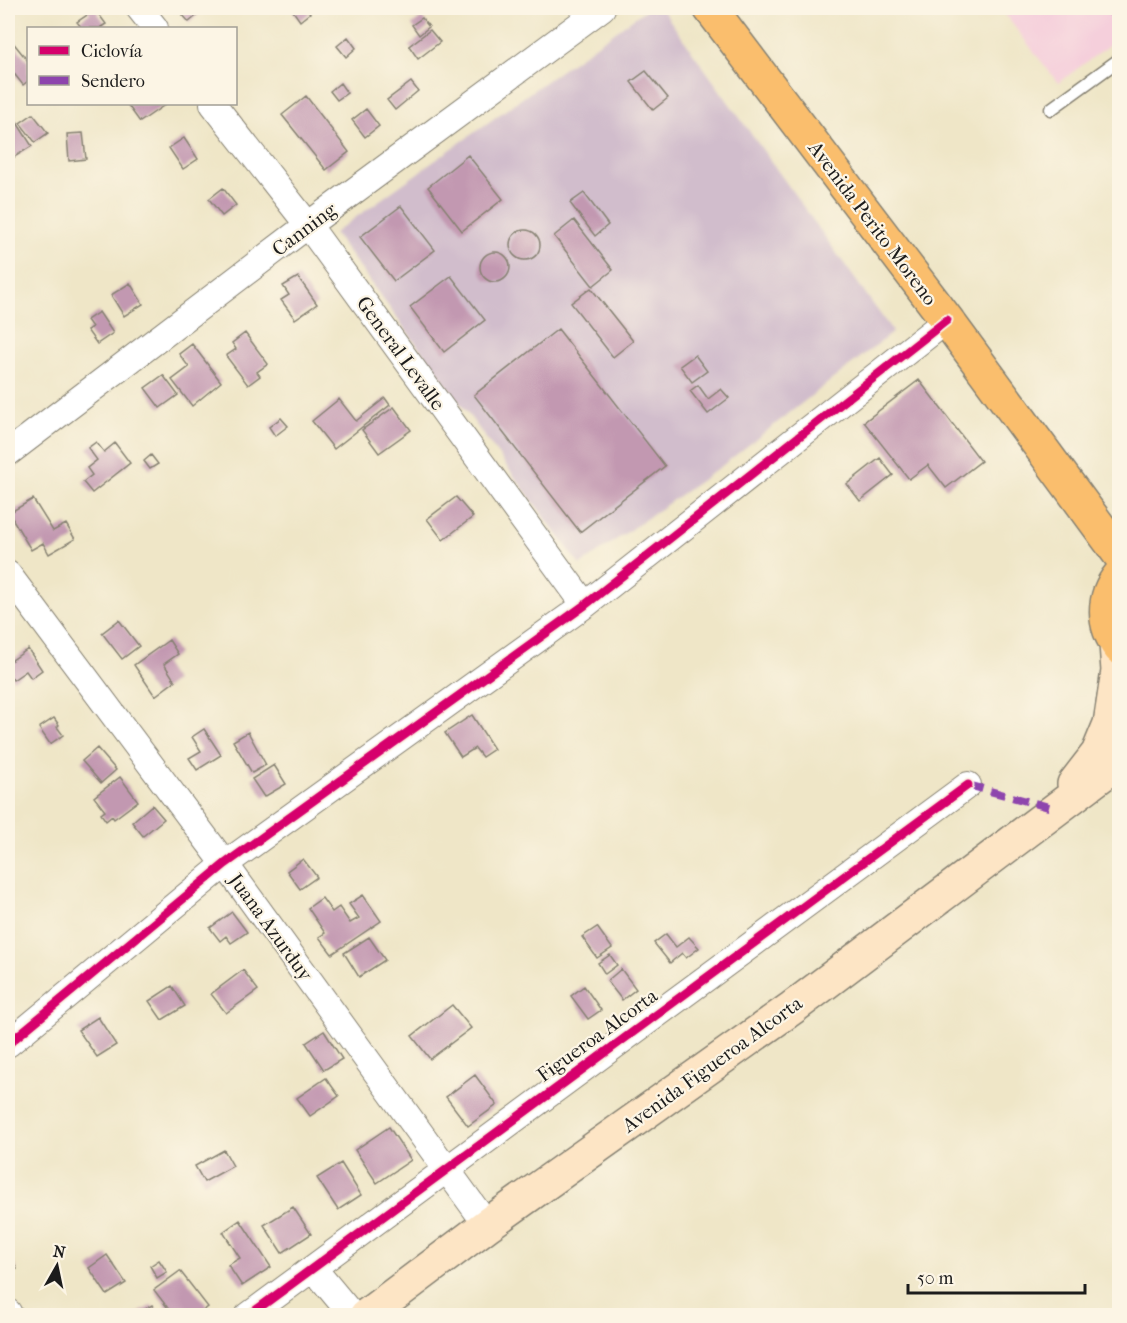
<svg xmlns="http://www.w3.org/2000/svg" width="1127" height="1323" font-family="'IM FELL French Canon',serif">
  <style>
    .built { fill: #f5cfdb }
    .industrial { fill: #d1bdcc }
    .building { fill: #c298b1 }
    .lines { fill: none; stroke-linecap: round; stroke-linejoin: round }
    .lane-casing { stroke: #868172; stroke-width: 15 }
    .street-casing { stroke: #868172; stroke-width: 28 }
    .secondary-casing { stroke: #868172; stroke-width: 36 }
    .highway-casing { stroke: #868172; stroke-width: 36 }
    .lane { stroke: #fff; stroke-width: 12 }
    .street { stroke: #fff; stroke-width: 26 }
    .secondary { stroke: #fde5c5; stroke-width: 33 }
    .highway { stroke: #fabe6d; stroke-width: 33 }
    .quiet { stroke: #8e44ad; stroke-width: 8; stroke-dasharray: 15 8; stroke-linecap: butt }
    .cycleway-casing { stroke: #fcf5e5; stroke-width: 13 }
    .cycleway { stroke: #d6006c; stroke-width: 9 }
    .labels { text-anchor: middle; stroke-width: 4.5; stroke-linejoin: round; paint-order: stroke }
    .street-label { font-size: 20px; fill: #1c1c1c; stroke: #fcf5e5 }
  </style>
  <rect width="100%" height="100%" fill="#fcf5e5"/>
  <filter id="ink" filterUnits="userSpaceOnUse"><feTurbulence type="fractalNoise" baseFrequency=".0167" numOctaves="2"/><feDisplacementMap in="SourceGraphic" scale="12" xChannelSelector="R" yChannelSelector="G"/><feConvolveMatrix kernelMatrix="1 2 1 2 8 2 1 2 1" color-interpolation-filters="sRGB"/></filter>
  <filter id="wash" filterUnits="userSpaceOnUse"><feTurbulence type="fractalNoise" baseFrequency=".008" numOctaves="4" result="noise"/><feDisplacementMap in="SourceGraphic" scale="24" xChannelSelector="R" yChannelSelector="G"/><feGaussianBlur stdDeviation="1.35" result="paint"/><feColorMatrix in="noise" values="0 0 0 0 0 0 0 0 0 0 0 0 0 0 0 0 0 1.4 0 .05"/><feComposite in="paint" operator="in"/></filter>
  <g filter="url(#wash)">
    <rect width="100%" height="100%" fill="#efe6c7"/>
    <path class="built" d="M1000,8H1119V38L1058,83Z"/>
    <path class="industrial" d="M648,8H661L893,332L723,465L580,565L334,233Z"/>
    <g id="blocks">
      <path class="building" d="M86,8H103L97,12L106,24L101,27L102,28H82L77,22L90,13Z
        M186,8H206L189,22L182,14L188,10Z
        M298,8H306L310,13L300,21L293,11Z
        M1104,8H1120V26Z
        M422,18L429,27L419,35L412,25Z
        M430,30L440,42L418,59L409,46Z
        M348,37L356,48L346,57L337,46Z
        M11,40L28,61V81L23,85L8,66V43Z
        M646,71L668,98L653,110L631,82Z
        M411,82L418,91L395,110L387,100Z
        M340,83L347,93L337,100L330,91Z
        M306,96L349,152L326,170L282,115Z
        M127,104H166L140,122Z
        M366,109L379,126L365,137L352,120Z
        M33,114L48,133L35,142L20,123Z
        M14,118L32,146L8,161V122Z
        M83,133L86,159L69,161L67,134Z
        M184,138L198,159L183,169L169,148Z
        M468,155L503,199L462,231L428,187Z
        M223,188L236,205L222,216L209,199Z
        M584,193L608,225L595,236L570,203Z
        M401,206L435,250L394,281L360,237Z
        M574,220L613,270L593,286L554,236Z
        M510 245a15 15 0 1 1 30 0a15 15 0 1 1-30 0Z
        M480 267a15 15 0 1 1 30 0a15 15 0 1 1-30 0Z
        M451,276L485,320L444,352L410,307Z
        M298,277L317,304L295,319L281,300L289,295L283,286Z
        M130,283L143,304L124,316L111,295Z
        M591,288L633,341L613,357L571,303Z
        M99,312L113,333L97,344L87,330L92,327L87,320Z
        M558,329L665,466L580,532L474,395Z
        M245,333L268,364L257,372L260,376L248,385L226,356L236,349L232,343Z
        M192,344L221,382L192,406L172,380L189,367L179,354Z
        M695,355L707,371L692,382L680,366Z
        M163,375L178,395L160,408L145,388Z
        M919,380L981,461L946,488L928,465L909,479L864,422Z
        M698,385L708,399L721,389L729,398L708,414L690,391Z
        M385,398L390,405L334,449L312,421L339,399L356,421Z
        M394,407L411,430L379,453L362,430Z
        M281,418L288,426L275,436L269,427Z
        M96,442L104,452L115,443L130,463L92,493L83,482L92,475L87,468L97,460L88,448Z
        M151,455L158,464L150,469L144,461Z
        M880,458L893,475L860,501L847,484Z
        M456,497L473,517L443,540L427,519Z
        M33,499L53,531L66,524L75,539L49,554L43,543L31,550L9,513Z
        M119,620L139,646L122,659L102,633Z
        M169,640L178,654L164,664L175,681L155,696L134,665Z
        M28,649L42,670L31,678L26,671L13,680L8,673V663Z
        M472,715L494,749L482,757L475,748L461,757L445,733Z
        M54,718L59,725L57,727L63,735L50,744L39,728Z
        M204,729L221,755L197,770L189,758L201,751L192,737Z
        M248,732L266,765L252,773L233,741Z
        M97,748L116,770L101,783L82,761Z
        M274,765L286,784L264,797L252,779Z
        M120,777L138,801L114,819L112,816L106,821L101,814L105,811L94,797Z
        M152,805L164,819L143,836L132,822Z
        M303,859L317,877L300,889L287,871Z
        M363,895L381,921L332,954L319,937L325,933L308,908L322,898L332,912L339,907L350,923L359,918L349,904Z
        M232,912L247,932L231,943L226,936L220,941L210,928Z
        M597,927L612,948L597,958L582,937Z
        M666,934L676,947L689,937L699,948L686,958L682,953L670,963L654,943Z
        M369,937L385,960L359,977L344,953Z
        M610,955L617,965L605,974L598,963Z
        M621,969L636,989L622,1000L607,981Z
        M243,970L258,990L226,1013L211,994Z
        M172,986L185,1006L162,1020L149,1001Z
        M584,986L601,1010L588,1019L571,996Z
        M452,1005L471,1028L430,1059L412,1036Z
        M98,1017L116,1045L97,1057L78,1030Z
        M324,1031L342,1059L324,1070L306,1043Z
        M475,1075L497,1105L468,1126L446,1097Z
        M326,1078L339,1096L310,1116L297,1098Z
        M389,1127L411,1160L377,1183L355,1150Z
        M224,1150L233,1166L204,1182L195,1166Z
        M341,1163L361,1195L338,1210L317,1178Z
        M293,1207L311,1234L282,1253L264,1225Z
        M240,1220L271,1267L242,1286L228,1265L240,1258L223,1232Z
        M8,1253L17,1269L8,1275Z
        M107,1255L126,1283L107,1295L89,1268Z
        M159,1260L167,1272L157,1278L150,1266Z
        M180,1271L208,1307L196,1316H174L154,1290Z
        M152,1305L159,1316H134Z"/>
    </g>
  </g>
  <g filter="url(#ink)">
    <use href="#blocks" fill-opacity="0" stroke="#868172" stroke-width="1.5"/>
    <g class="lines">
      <defs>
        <path id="lane" d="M1051,109L1120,59"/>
        <path id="street" d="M139,8L155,28
          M213,104L308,225L585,605
          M8,453L308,225L602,8
          M8,574L225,864L487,1225
          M8,1044L225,864L585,605L947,320
          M313,1268L353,1316
          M8,1312L10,1316
          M248,1316L968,785"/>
        <path id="secondary" d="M1074,784L1098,753L1110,724L1118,671L1116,644
          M366,1316L487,1225L792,1008L1120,761"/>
        <path id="highway" d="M710,8L947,320L1120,555
          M1120,575C1102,597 1102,626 1120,648"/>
      </defs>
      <use href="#lane" class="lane-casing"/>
      <use href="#street" class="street-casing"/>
      <use href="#secondary" class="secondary-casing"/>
      <use href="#highway" class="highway-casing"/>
      <use href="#lane" class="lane"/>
      <use href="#street" class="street"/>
      <use href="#secondary" class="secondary"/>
      <use href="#highway" class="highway"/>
      <path class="quiet" d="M968,785L1056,809"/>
      <defs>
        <path id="cycleway" d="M8,1044L225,864L585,605L947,320
          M248,1316L968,785"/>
      </defs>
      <use href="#cycleway" class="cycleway-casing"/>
      <use href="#cycleway" class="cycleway"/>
    </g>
  </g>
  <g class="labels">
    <g class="street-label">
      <text transform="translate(873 223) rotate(53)" y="7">Avenida Perito Moreno</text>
      <text transform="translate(304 229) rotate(-37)" y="7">Canning</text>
      <text transform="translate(401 353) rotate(54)" y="7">General Levalle</text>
      <text transform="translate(271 927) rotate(54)" y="7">Juana Azurduy</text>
      <text transform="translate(597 1035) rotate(-36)" y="7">Figueroa Alcorta</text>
      <text transform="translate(712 1064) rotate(-36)" y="7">Avenida Figueroa Alcorta</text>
    </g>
  </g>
  <rect width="1127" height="1323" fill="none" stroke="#fcf5e5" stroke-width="30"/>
  <rect x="27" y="27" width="210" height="78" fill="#fcf5e5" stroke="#a29e95" stroke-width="1.5"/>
  <rect x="39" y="46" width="30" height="9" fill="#d6006c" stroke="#a29e95" stroke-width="1.5"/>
  <text x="81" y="57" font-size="18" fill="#1c1c1c">Ciclovía</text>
  <rect x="39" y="76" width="30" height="9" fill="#8e44ad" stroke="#a29e95" stroke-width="1.5"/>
  <text x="81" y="87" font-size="18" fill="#1c1c1c">Sendero</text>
  <g transform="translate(57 1266) rotate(9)" stroke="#fcf5e5" stroke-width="4.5" paint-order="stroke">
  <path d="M0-4.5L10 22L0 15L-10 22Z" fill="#1c1c1c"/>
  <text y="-9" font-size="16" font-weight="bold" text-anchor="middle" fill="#1c1c1c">N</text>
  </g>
  <path d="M908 1284v9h177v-9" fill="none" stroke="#1c1c1c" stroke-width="3"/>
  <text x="917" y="1284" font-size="18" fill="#1c1c1c" stroke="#fcf5e5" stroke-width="4.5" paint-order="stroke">50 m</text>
</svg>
